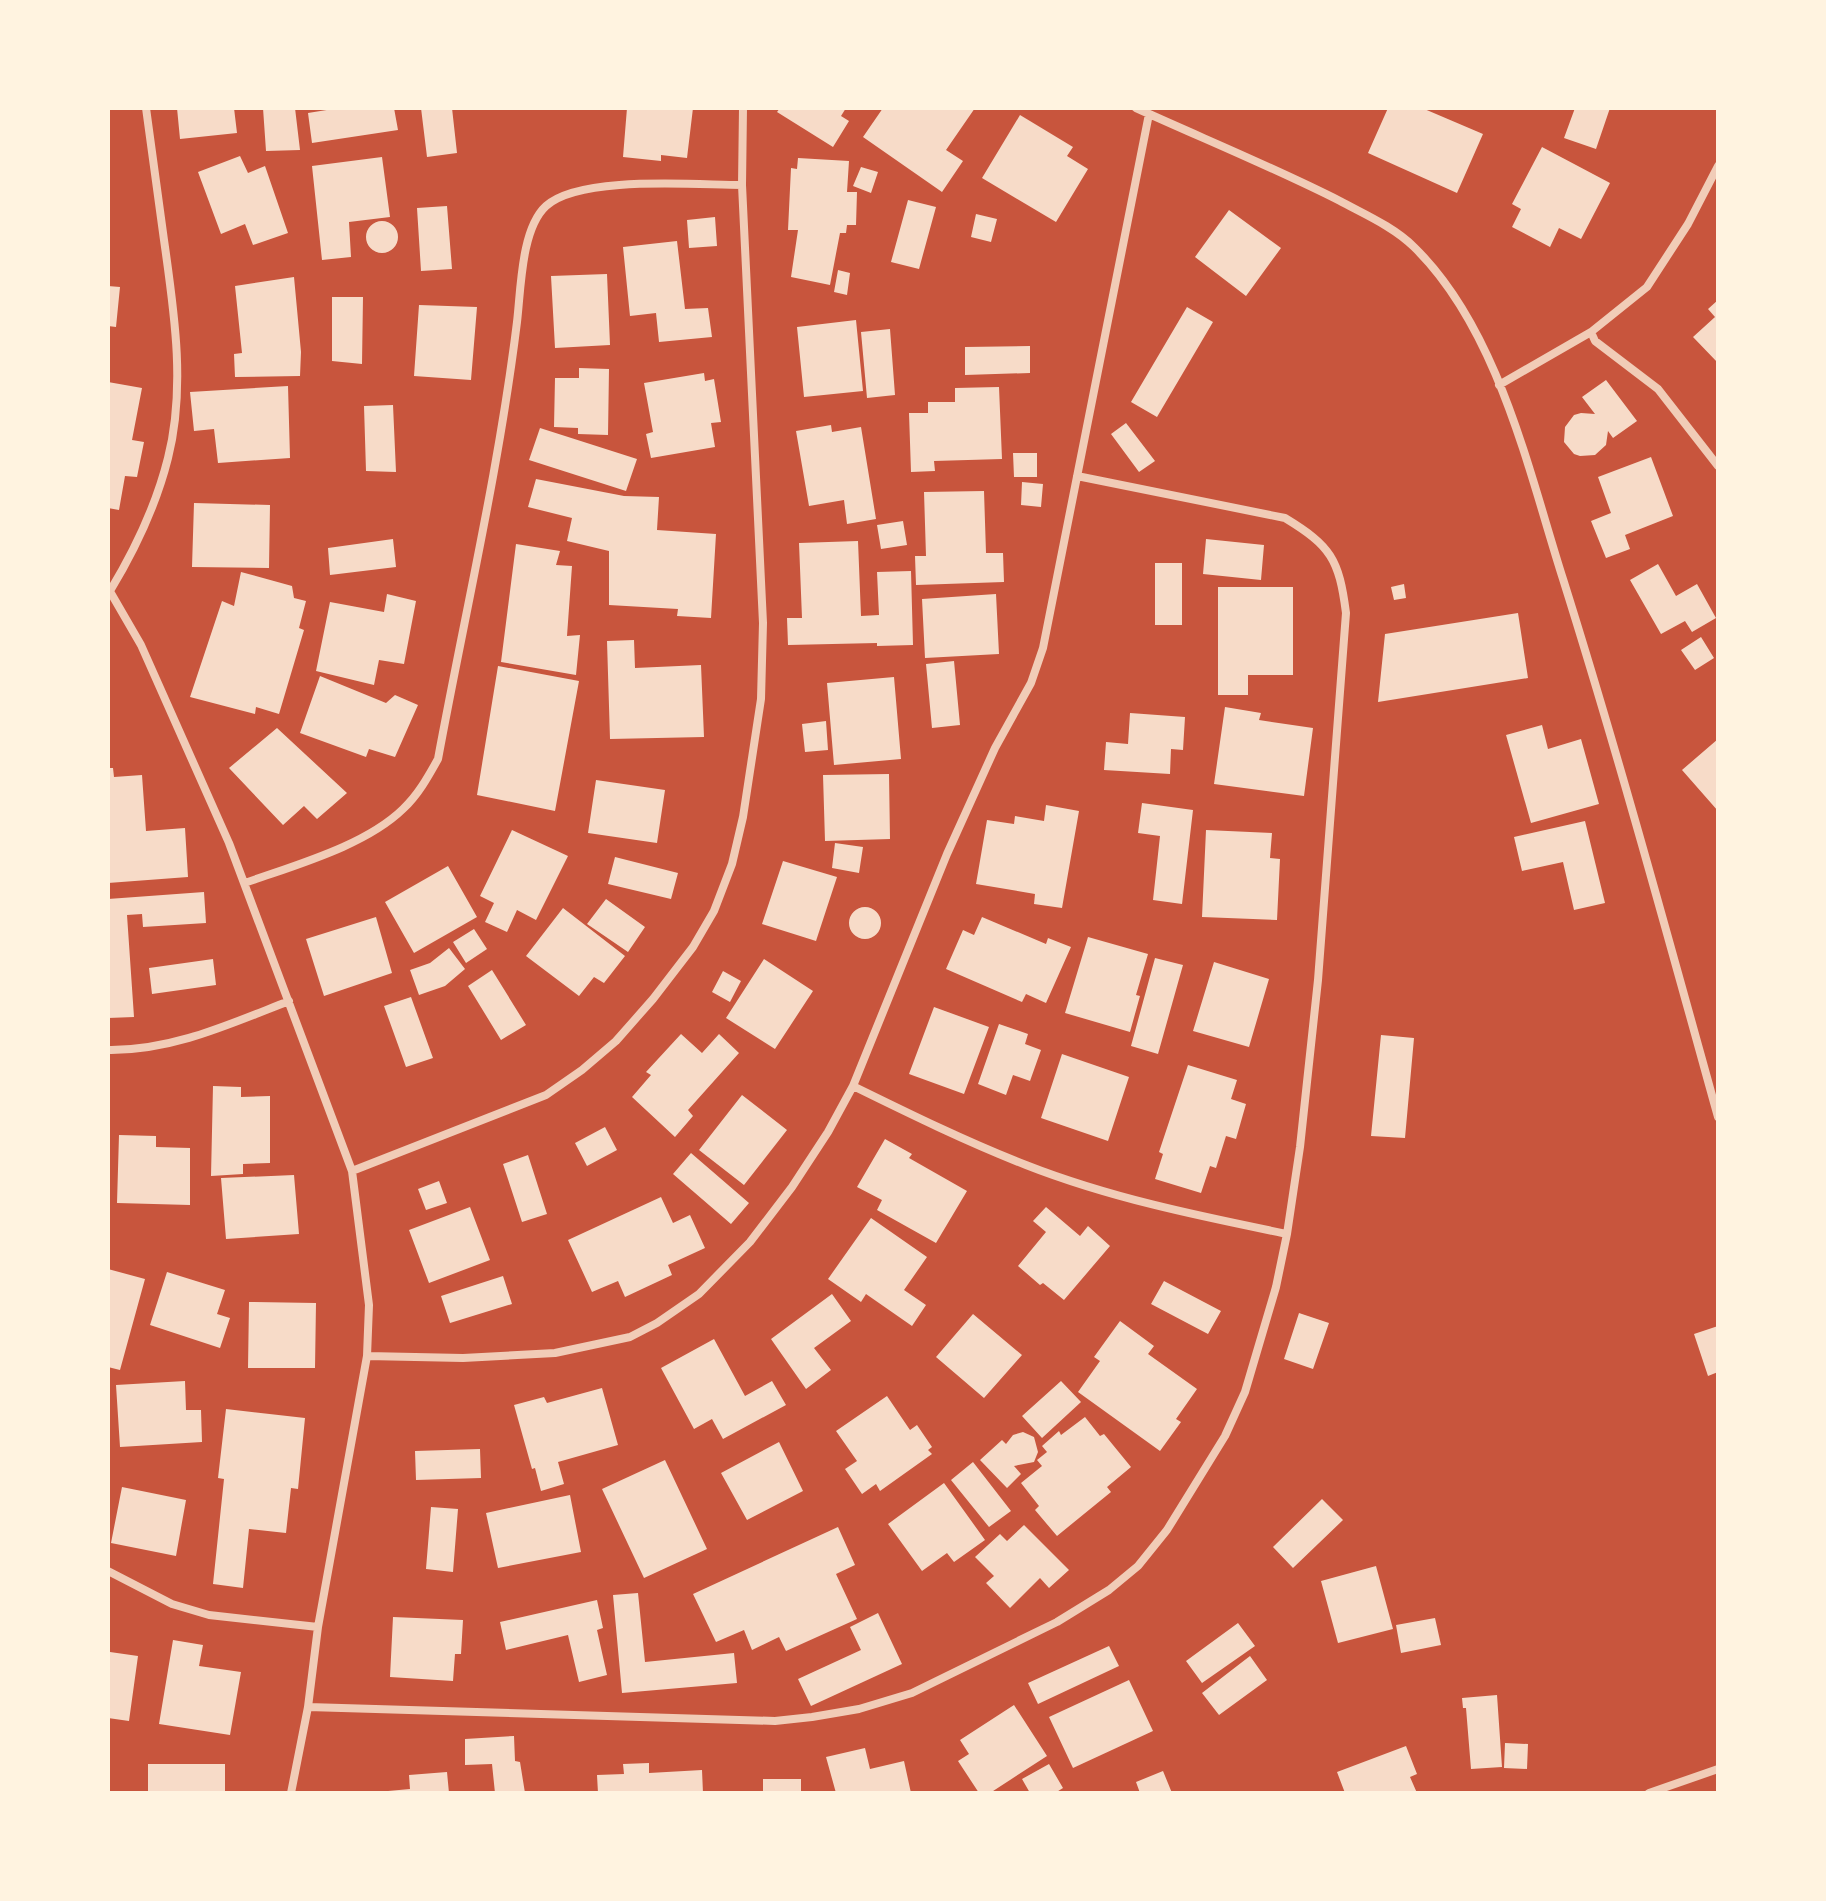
<svg xmlns="http://www.w3.org/2000/svg" width="1826" height="1901" font-family="Overpass,sans-serif">
  <style>
    .building { fill: #f7dbc8 }
    .lines { fill: none; stroke-linecap: round; stroke-linejoin: round }
    .minor { stroke: #f1ccb7; stroke-width: 8 }
  </style>
  <rect width="100%" height="100%" fill="#c8553d"/>
  <path class="building" d="M177,108H234L237,133L180,139Z
    M263,108H295L300,150L266,151Z
    M339,108H394L398,130L312,143L308,113Z
    M421,108H452L457,153L427,157Z
    M627,108H693L687,158L661,155V161L623,157Z
    M780,108H846L841,116L849,121L833,147L777,112Z
    M883,108H975L946,150L963,161L942,192L863,137Z
    M1388,108H1422L1483,134L1457,193L1368,153Z
    M1575,108H1610L1596,149L1564,138Z
    M1020,115L1073,147L1067,156L1088,169L1056,222L982,178Z
    M1542,147L1610,183L1581,239L1559,228L1550,247L1512,227L1521,209L1512,204Z
    M240,156L248,173L265,166L288,233L253,245L245,224L221,234L198,172Z
    M382,157L390,217L349,222L351,257L322,260L312,166Z
    M798,158L849,161L847,192H857L856,225H847L846,233H840L830,285L791,277L798,230H788L791,168L797,169Z
    M861,167L878,172L871,193L853,186Z
    M908,200L936,207L919,269L891,262Z
    M447,206L452,269L421,271L417,208Z
    M1229,210L1281,248L1246,296L1195,257Z
    M976,214L997,219L991,242L971,237Z
    M715,217L717,246L689,248L687,220Z
    M366 237a16 16 0 1 1 32 0a16 16 0 1 1-32 0Z
    M677,241L685,309L708,308L712,337L659,342L656,313L630,316L623,247Z
    M838,270L850,273L847,295L834,292Z
    M607,274L610,345L555,348L551,276Z
    M294,277L301,352L300,376L235,377L234,354L242,353L235,286Z
    M108,286L120,287L116,327L108,326Z
    M332,297H363L362,364L332,361Z
    M1718,300V363L1693,337L1715,317L1708,309Z
    M419,305L477,307L471,380L414,376Z
    M1187,307L1213,322L1157,417L1131,402Z
    M856,320L863,391L804,397L797,327Z
    M890,329L895,395L867,398L861,332Z
    M1030,346V373L965,375V347Z
    M579,368L609,369L608,435L578,434V428L554,427L555,378H579Z
    M704,373L705,381L714,379L721,422L711,423L715,447L651,458L646,434L653,432L644,383Z
    M1606,380L1637,421L1613,438L1608,431L1606,445L1595,455L1580,456L1574,454L1564,442L1565,427L1574,415L1581,413L1595,414L1582,397Z
    M108,382L142,388L132,440L144,442L137,477L125,476L119,510L108,508Z
    M288,386L290,458L218,463L214,429L194,431L190,392Z
    M999,387L1002,459L934,461L935,471L911,472L909,413H928V402H955V388Z
    M393,405L396,472L366,471L364,406Z
    M1126,423L1155,461L1139,472L1111,434Z
    M831,425L832,432L861,427L876,519L847,524L844,500L809,506L796,431Z
    M540,428L637,459L626,491L529,460Z
    M1013,453H1037V477H1014Z
    M1651,457L1673,516L1625,535L1630,549L1606,558L1591,521L1611,513L1598,477Z
    M536,479L624,496L659,497L657,530L716,534L711,618L677,616L678,609L609,605V551L567,541L572,518L528,507Z
    M1022,482L1043,484L1041,507L1021,505Z
    M984,491L986,553H1003L1004,582L916,585L915,556H926L924,492Z
    M194,503L270,505L269,568L192,567Z
    M903,521L907,545L881,549L877,525Z
    M393,539L396,567L330,575L328,548Z
    M1206,539L1264,545L1261,580L1203,574Z
    M858,541L861,616L879,615L877,572L911,571L913,645L877,646V643L788,645L787,618H802L799,543Z
    M516,544L560,551L556,565L572,566L567,636L580,635L576,675L501,662Z
    M1155,563H1182V625H1155Z
    M1658,564L1676,596L1697,584L1716,618L1692,632L1685,621L1661,634L1630,580Z
    M241,572L292,586L294,598L306,601L299,628L304,630L279,714L256,707L255,714L190,697L222,601L234,606Z
    M1404,584L1406,598L1394,600L1391,587Z
    M1218,587H1293V675H1248V695H1218Z
    M387,594L416,601L404,664L379,660L374,685L316,671L330,602L384,612Z
    M996,594L999,654L925,658L922,599Z
    M1518,613L1528,678L1378,702L1385,634Z
    M1701,637L1714,658L1695,670L1681,650Z
    M634,640L635,668L701,665L704,737L610,739L607,641Z
    M954,661L960,725L932,728L926,664Z
    M498,666L579,681L555,811L477,795Z
    M320,676L386,703L395,695L418,705L395,757L369,749L366,757L300,733Z
    M894,677L901,759L834,765L827,683Z
    M1225,707L1261,713L1259,720L1313,728L1304,796L1214,784Z
    M1130,713L1185,717L1183,750L1171,749L1170,774L1104,770L1106,742L1128,744Z
    M826,721L828,750L805,752L802,724Z
    M1542,725L1548,749L1581,739L1599,804L1531,823L1506,735Z
    M277,728L347,793L317,819L304,806L283,825L229,768Z
    M1718,739V811L1682,770Z
    M108,768H113L114,777L142,775L146,831L185,828L188,877L108,883Z
    M889,774L890,839L825,841L823,775Z
    M596,780L665,790L657,843L588,833Z
    M1142,803L1193,810L1182,904L1153,900L1160,836L1138,833Z
    M1046,805L1079,811L1062,908L1034,904L1035,894L976,884L987,820L1014,824L1015,816L1044,821Z
    M1585,821L1605,903L1574,910L1563,862L1522,871L1514,837Z
    M512,830L568,856L536,920L517,910L507,932L485,922L494,903L480,896Z
    M1206,830L1272,833L1270,858L1280,859L1277,920L1202,917Z
    M835,843L863,847L859,873L832,868Z
    M615,857L678,873L671,899L608,884Z
    M783,861L837,877L816,941L762,924Z
    M448,866L477,917L414,953L385,902Z
    M204,892L206,923L143,927L142,914L127,915L134,1017L108,1018V899Z
    M606,899L645,927L628,952L587,924Z
    M849 923a16 16 0 1 1 32 0a16 16 0 1 1-32 0Z
    M563,908L625,956L604,983L594,977L579,996L526,956Z
    M376,917L392,973L324,996L306,939Z
    M982,917L1046,944L1048,938L1071,947L1046,1003L1026,994L1022,1002L946,969L963,930L974,935Z
    M474,929L487,949L466,963L453,942Z
    M1088,937L1148,954L1136,995L1140,996L1130,1032L1065,1013Z
    M449,948L465,969L445,986L419,995L410,970L430,963Z
    M1155,958L1183,965L1158,1054L1131,1046Z
    M213,959L216,985L152,994L149,968Z
    M764,959L813,991L775,1049L726,1018Z
    M1214,962L1269,979L1249,1047L1193,1031Z
    M492,970L526,1025L501,1040L468,986Z
    M723,971L741,981L730,1002L712,992Z
    M411,997L433,1058L406,1067L384,1006Z
    M934,1007L989,1027L964,1094L909,1074Z
    M999,1024L1028,1034L1025,1044L1041,1050L1030,1081L1013,1075L1006,1095L978,1084Z
    M681,1034L702,1053L719,1034L739,1053L688,1110L693,1116L675,1137L632,1097L651,1075L646,1072Z
    M1381,1035L1414,1038L1405,1138L1371,1136Z
    M1062,1054L1129,1077L1108,1141L1041,1118Z
    M1188,1065L1237,1080L1231,1099L1246,1104L1236,1139L1226,1136L1216,1168L1210,1166L1201,1193L1155,1179L1163,1154L1159,1152Z
    M213,1086L241,1087V1097L270,1096V1163L243,1164V1174L211,1176Z
    M742,1095L787,1130L744,1185L699,1150Z
    M605,1127L617,1150L587,1166L575,1143Z
    M119,1135L156,1136V1147L190,1148V1205L117,1203Z
    M885,1139L912,1154L909,1158L967,1191L936,1243L877,1210L882,1200L857,1187Z
    M691,1153L749,1203L731,1224L673,1174Z
    M528,1155L547,1214L522,1222L503,1164Z
    M294,1175L299,1234L226,1239L221,1178Z
    M439,1181L447,1203L426,1210L418,1189Z
    M661,1197L673,1223L690,1215L705,1248L668,1265L672,1275L625,1297L618,1281L592,1292L568,1240Z
    M470,1207L490,1260L429,1283L409,1230Z
    M1046,1207L1080,1236L1088,1226L1110,1246L1064,1300L1043,1283L1040,1285L1018,1266L1046,1232L1033,1221Z
    M871,1218L927,1257L904,1290L926,1305L912,1326L866,1294L861,1302L828,1279Z
    M108,1269L145,1279L120,1370L108,1367Z
    M167,1272L225,1290L217,1314L230,1318L220,1348L150,1325Z
    M503,1276L512,1304L450,1323L441,1296Z
    M1164,1281L1221,1311L1208,1334L1151,1304Z
    M832,1294L851,1321L814,1348L831,1370L806,1389L771,1339Z
    M249,1302L316,1303L315,1368H248Z
    M1299,1313L1329,1323L1313,1369L1284,1359Z
    M973,1314L1022,1355L984,1398L936,1357Z
    M1120,1321L1154,1346L1148,1354L1197,1389L1176,1419L1181,1422L1160,1451L1078,1392L1100,1361L1094,1357Z
    M1718,1326V1372L1708,1376L1694,1334Z
    M714,1339L745,1396L772,1381L786,1405L723,1439L712,1419L694,1429L661,1368Z
    M185,1381L186,1410H201L202,1442L120,1447L116,1385Z
    M1061,1381L1081,1402L1042,1438L1022,1416Z
    M602,1388L618,1445L558,1462L564,1484L541,1491L535,1468L532,1469L514,1405L544,1397L547,1403Z
    M887,1396L910,1430L917,1425L932,1447L928,1450L932,1454L880,1491L876,1484L862,1494L845,1469L857,1461L836,1431Z
    M226,1409L305,1418L298,1489L291,1488L286,1533L249,1529L243,1588L213,1584L224,1479L218,1478Z
    M1085,1417L1100,1436L1104,1434L1131,1467L1107,1487L1111,1492L1057,1536L1035,1510L1039,1506L1021,1483L1042,1466L1037,1460L1047,1452L1042,1446L1059,1431L1061,1435Z
    M1023,1432L1034,1437L1038,1452L1034,1462L1014,1466L1021,1474L1007,1488L980,1460L1002,1440L1006,1444L1013,1435Z
    M779,1442L803,1491L747,1520L721,1473Z
    M480,1449L481,1478L416,1480L415,1451Z
    M665,1460L707,1549L644,1578L602,1489Z
    M973,1462L1011,1511L989,1527L951,1480Z
    M944,1483L985,1540L954,1562L947,1553L922,1571L888,1524Z
    M122,1487L186,1500L176,1556L111,1543Z
    M570,1495L581,1552L498,1568L486,1513Z
    M1322,1499L1343,1520L1293,1568L1273,1547Z
    M431,1507L458,1509L453,1572L426,1569Z
    M1024,1525L1069,1570L1049,1588L1040,1578L1010,1608L986,1583L994,1576L975,1557L1000,1534L1007,1541Z
    M838,1527L855,1565L836,1574L857,1619L786,1651L779,1637L752,1650L744,1630L716,1642L693,1594Z
    M1376,1566L1393,1629L1338,1643L1321,1581Z
    M638,1593L645,1662L734,1653L737,1683L622,1693L613,1595Z
    M597,1600L603,1628L597,1630L607,1675L579,1682L568,1635L506,1650L500,1622Z
    M878,1613L902,1664L811,1706L798,1679L861,1650L850,1627Z
    M393,1617L463,1620L461,1654H455L453,1681L390,1677Z
    M1435,1618L1441,1645L1401,1653L1396,1625Z
    M1238,1623L1255,1646L1202,1683L1186,1661Z
    M173,1640L203,1645L199,1666L241,1672L230,1735L159,1724Z
    M1109,1646L1119,1666L1038,1704L1028,1683Z
    M110,1652L138,1656L129,1721L108,1718Z
    M1250,1656L1267,1680L1219,1715L1202,1693Z
    M1129,1680L1153,1731L1073,1768L1049,1717Z
    M1497,1695L1502,1767L1471,1769L1466,1708H1463L1462,1698Z
    M1014,1705L1047,1756L990,1793H979L958,1761L969,1754L960,1740Z
    M514,1736L515,1761L520,1762L525,1793H495L492,1764L465,1765V1739Z
    M1505,1743L1528,1744L1527,1769L1504,1768Z
    M1406,1746L1417,1774L1410,1777L1417,1793H1345L1337,1772Z
    M865,1748L870,1769L904,1761L911,1793H836L826,1757Z
    M649,1763V1773L702,1770L703,1793H598L597,1775L624,1774L623,1764Z
    M148,1764H225V1793H148Z
    M1049,1764L1063,1788L1055,1793H1030L1022,1779Z
    M1163,1771L1172,1793H1140L1136,1782Z
    M447,1772L449,1793H389L388,1791L410,1789L409,1775Z
    M763,1779H801V1793H763Z"/>
  <g class="lines">
    <path class="minor" d="M1136,108C1204,139 1273,167 1340,201C1364,214 1394,227 1414,247C1498,329 1528,469 1563,579C1619,757 1668,937 1718,1117
      M1591,332L1595,341L1658,389L1718,466
      M1499,385L1591,332L1647,287L1688,224L1718,166
      M108,588L141,645L229,843L352,1171L369,1305L367,1356L318,1627L308,1707L291,1793
      M110,591C136,548 156,506 168,458C186,387 174,311 164,240C158,196 152,152 146,108
      M245,883C295,865 365,846 403,809C418,795 428,777 438,759C465,613 499,469 517,322C521,289 521,229 546,206C580,175 695,185 742,185
      M108,1050C172,1051 230,1024 289,1001
      M853,1086C910,1114 967,1142 1026,1165C1110,1198 1199,1216 1287,1234
      M352,1171L546,1095L582,1070L616,1041L653,999L693,947L714,911L732,864L743,817L761,699L763,623L742,185L743,108
      M367,1356L463,1358L555,1353L630,1337L657,1323L699,1294L750,1242L792,1187L828,1132L853,1086L947,854L995,748L1031,683L1043,648L1149,114
      M108,1571L172,1604L209,1615L318,1627
      M308,1707L775,1721L812,1717L859,1709L912,1693L1057,1622L1109,1590L1138,1566L1167,1530L1225,1436L1245,1392L1276,1287L1287,1234L1300,1147L1318,980L1346,613C1339,559 1331,546 1285,518L1077,476
      M1649,1793L1718,1769"/>
  </g>
  <rect width="1826" height="1901" fill="none" stroke="#fff3e0" stroke-width="220"/>
</svg>
